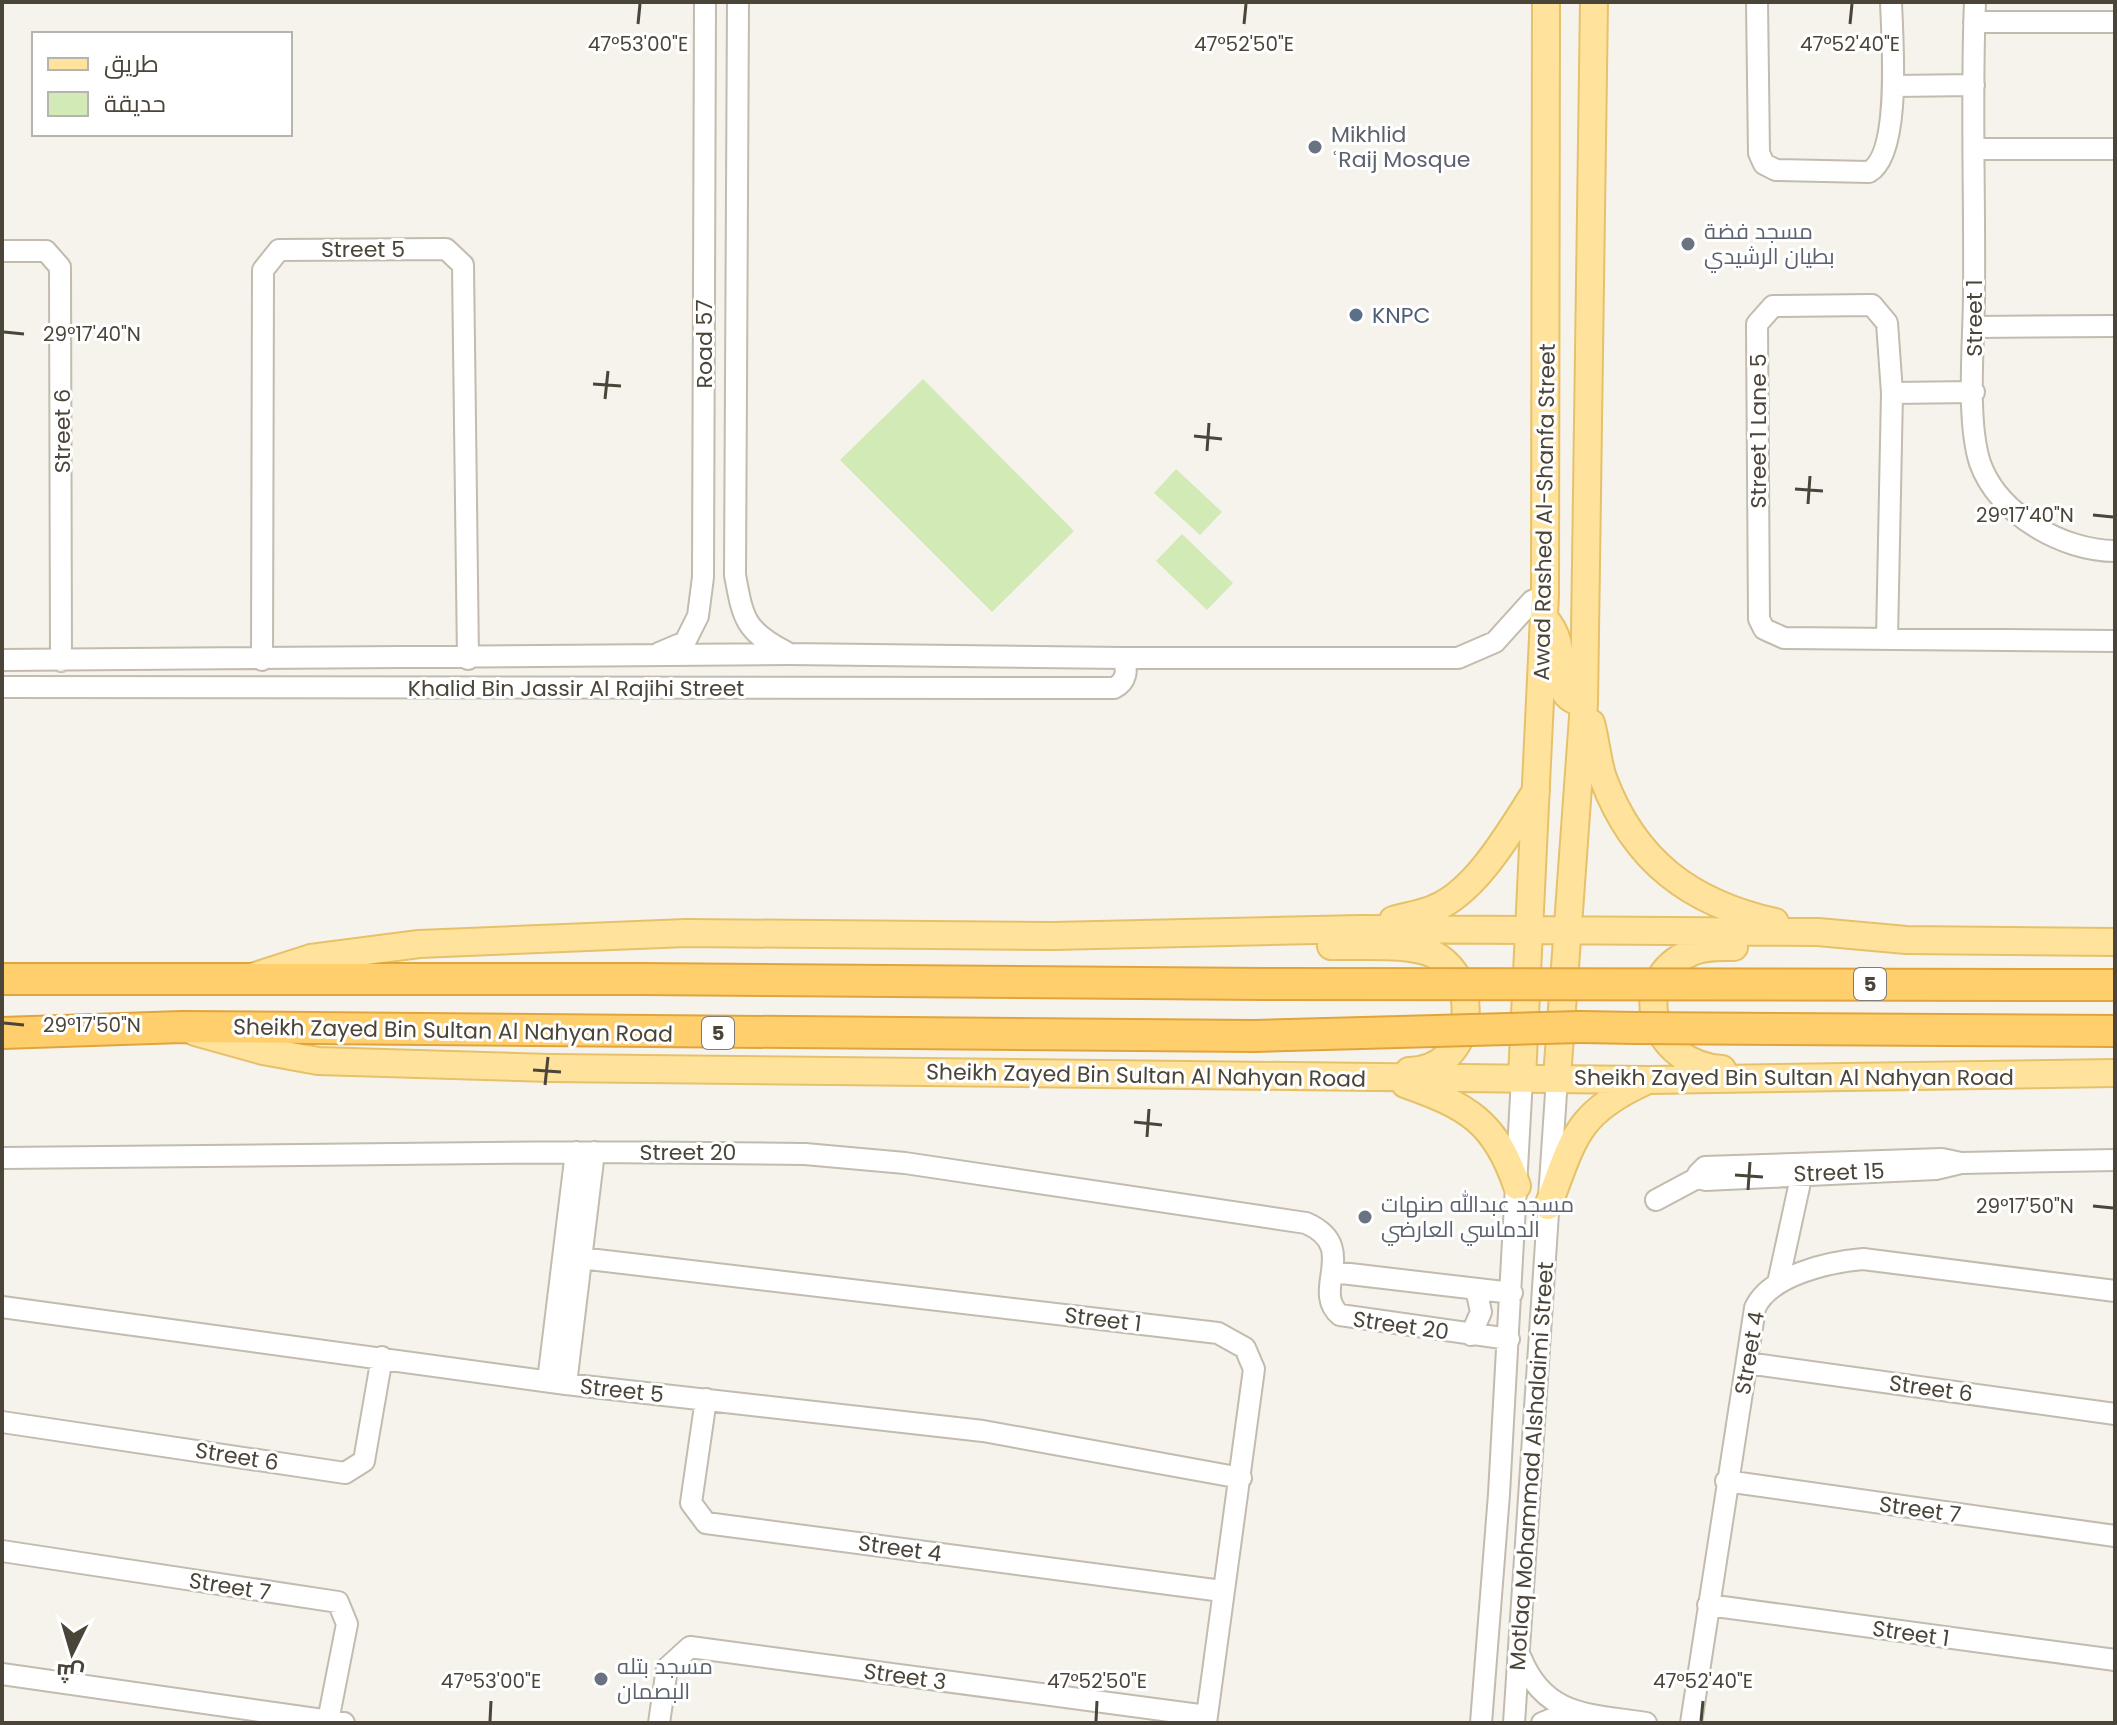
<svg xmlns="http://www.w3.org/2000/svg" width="2117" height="1725" font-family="Poppins,Cairo,sans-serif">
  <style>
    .green { fill: #d2eab5 }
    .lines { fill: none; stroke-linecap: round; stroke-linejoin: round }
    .minor-casing { stroke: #c2bbae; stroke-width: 24 }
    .major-casing { stroke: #e6c16a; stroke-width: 30 }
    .highway-casing { stroke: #e0a43c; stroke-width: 34 }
    .minor { stroke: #fff; stroke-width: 20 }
    .major { stroke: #ffe39c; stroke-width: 26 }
    .highway { stroke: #ffcf6e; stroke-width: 30 }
    .highway-bridge-casing { stroke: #e0a43c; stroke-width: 34; stroke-linecap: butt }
    .highway-bridge { stroke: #ffcf6e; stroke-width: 30 }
    .ticks { fill: none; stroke: #4b4439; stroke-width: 3 }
    .worship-dot { fill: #6b7280; stroke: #fff; stroke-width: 3 }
    .service-dot { fill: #5c6f8a; stroke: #fff; stroke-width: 3 }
    .labels { text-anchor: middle; stroke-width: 6; stroke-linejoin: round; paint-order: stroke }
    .shield { fill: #fff; stroke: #817c74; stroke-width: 2 }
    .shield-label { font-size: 20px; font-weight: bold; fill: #4b4439 }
    .worship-label { font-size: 22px; fill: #5b616d; stroke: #fff; text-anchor: start }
    .street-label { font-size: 22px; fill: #4b4439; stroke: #fff }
    .service-label { font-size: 22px; fill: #4e5e75; stroke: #fff; text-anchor: start }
    .ticks-label { font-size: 20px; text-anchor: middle; fill: #4b4439; stroke: #fff; stroke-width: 6; stroke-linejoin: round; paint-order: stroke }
  </style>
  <rect width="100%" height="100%" fill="#f6f3ec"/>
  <path class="green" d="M923,379L1074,531L992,612L840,460Z
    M1176,469L1222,512L1200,535L1154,493Z
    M1182,534L1233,583L1207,610L1156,561Z"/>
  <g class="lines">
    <defs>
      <path id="minor" d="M738,2L735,575C743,619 745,631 786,652
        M1757,2L1759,153L1764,164L1776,170L1869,172C1902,154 1892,37 1891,2
        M1975,2C1971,99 1975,196 1974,293C1974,340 1966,420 1980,463C1998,514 2063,551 2115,551
        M1974,22H2115
        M1894,86L1974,85
        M1975,149H2115
        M2,251H46L60,267L61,661
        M1974,327L2115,326
        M1892,393L1974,392
        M1887,639L1892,393L1887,323L1872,305L1773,306L1757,324L1759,619L1764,629L1784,638L2115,641
        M659,653L685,642L698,616L703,577L705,2
        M1122,658H1458L1495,642L1532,601L1545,595
        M2,660L789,654L1122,658C1129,670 1126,682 1114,688L2,687
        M262,660L263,270L279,250L446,249L463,265L468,659
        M2,1158L594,1152L805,1154L905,1163L1306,1223C1361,1247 1310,1290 1340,1315L1509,1339
        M1942,1159L1961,1163L1936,1169L1705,1180L1698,1174L1705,1167Z
        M1961,1163L2115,1160
        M1656,1200L1699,1177
        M580,1258L1218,1333L1245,1348L1254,1369L1206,1723
        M1333,1272L1512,1293
        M1778,1283L1802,1173
        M2,1307L566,1384L983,1431L1241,1478
        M1471,1335L1481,1312L1476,1289
        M1747,1363L2115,1414
        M548,1381L576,1152
        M566,1384L594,1152
        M706,1399L691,1503L706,1523L1222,1591
        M2,1422L345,1473L364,1461L382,1357
        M1726,1481L2115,1536
        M2,1551L338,1602L347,1624L328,1721
        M1708,1605L2115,1660
        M1521,1658C1545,1717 1589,1714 1646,1723
        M2,1674L344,1723
        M659,1723L667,1668L690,1647L1207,1716
        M1481,1723L1499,1494L1522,1078
        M1514,1723L1557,1078
        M1542,1723L1571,1711
        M1691,1723L1755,1308C1770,1275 1829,1262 1863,1259L2115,1291"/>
      <path id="major" d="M1544,618C1576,651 1542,696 1584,703
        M1591,723C1596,741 1597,760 1603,778C1634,861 1690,903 1775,922
        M1393,920C1406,916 1422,914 1435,908C1477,891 1512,828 1536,791
        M1331,946C1358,947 1412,942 1435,955C1485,984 1472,1070 1409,1071
        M255,976L311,958L419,944L686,933L1053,936L1360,929L1818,932L1906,940L2115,942
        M195,1032L263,1051L318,1061L551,1068L1649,1080L2115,1073
        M1722,1069C1652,1065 1625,979 1692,952C1705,946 1720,947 1734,947
        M1522,1078L1545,595L1546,2
        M1557,1078L1584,703L1594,2
        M1405,1084C1467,1106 1495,1121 1517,1186
        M1548,1206C1573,1141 1575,1114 1642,1083"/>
      <path id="highway" d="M2,979H640L1264,984
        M1581,1027L1636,1028
        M2,1033L182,1027L1254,1036"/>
    </defs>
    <use href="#minor" class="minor-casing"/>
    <use href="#major" class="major-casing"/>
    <use href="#highway" class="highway-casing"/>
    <use href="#minor" class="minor"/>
    <use href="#major" class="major"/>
    <use href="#highway" class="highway"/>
    <defs>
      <path id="highway-bridge" d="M1264,984L2115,985
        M1636,1028L2115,1031
        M1254,1036L1581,1027"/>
    </defs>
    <use href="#highway-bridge" class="highway-bridge-casing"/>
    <use href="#highway-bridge" class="highway-bridge"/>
  </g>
  <path class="ticks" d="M638,24L640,4M1244,24L1246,4M1850,24L1852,4M4,332L24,334M593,384L621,386M605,399L608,371M1194,436L1222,439M1207,451L1209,423M1795,489L1823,491M1808,504L1810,476M2093,515L2113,517M4,1023L24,1025M533,1070L561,1072M545,1085L548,1057M1134,1122L1162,1125M1147,1137L1149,1109M1735,1175L1763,1177M1748,1190L1750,1162M2093,1206L2113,1208M490,1721L491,1701M1096,1721L1097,1701M1701,1721L1703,1701"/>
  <g class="worship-dot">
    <circle cx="1315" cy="147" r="8"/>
    <circle cx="1688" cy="244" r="8"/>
    <circle cx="1365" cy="1217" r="8"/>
    <circle cx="601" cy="1679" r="8"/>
  </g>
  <circle class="service-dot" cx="1356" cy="315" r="8"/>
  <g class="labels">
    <g class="shield">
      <rect x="1854" y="968" width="32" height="32" rx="6"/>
      <rect x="702" y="1017" width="32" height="32" rx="6"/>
    </g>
    <g class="shield-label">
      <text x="1870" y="991">5</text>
      <text x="718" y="1040">5</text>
    </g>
    <g class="worship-label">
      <text x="1331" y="142">Mikhlid<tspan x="1331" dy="25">ʿRaij Mosque</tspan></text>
      <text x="1704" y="239">مسجد فضة<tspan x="1704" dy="25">بطيان الرشيدي</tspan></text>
      <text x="1381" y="1212">مسجد عبدالله صنهات<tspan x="1381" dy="25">الدماسي العارضي</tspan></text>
      <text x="617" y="1674">مسجد بتله<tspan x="617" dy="25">البصمان</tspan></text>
    </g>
    <g class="street-label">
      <text x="363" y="257">Street 5</text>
      <text transform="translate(1974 318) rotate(-90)" y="8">Street 1</text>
      <text transform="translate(704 344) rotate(-90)" y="8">Road 57</text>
      <text transform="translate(62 431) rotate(-90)" y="8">Street 6</text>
      <text transform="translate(1758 431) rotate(-90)" y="8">Street 1 Lane 5</text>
      <text transform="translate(1544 512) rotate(-89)" y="8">Awad Rashed Al-Shanfa Street</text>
      <text x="576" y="696">Khalid Bin Jassir Al Rajihi Street</text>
      <text transform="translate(453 1030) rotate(1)" y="8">Sheikh Zayed Bin Sultan Al Nahyan Road</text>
      <text transform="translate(1146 1075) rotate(1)" y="8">Sheikh Zayed Bin Sultan Al Nahyan Road</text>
      <text x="1794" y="1085">Sheikh Zayed Bin Sultan Al Nahyan Road</text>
      <text x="688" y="1160">Street 20</text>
      <text transform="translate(1839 1172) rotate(-2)" y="8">Street 15</text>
      <text transform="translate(1103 1319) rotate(7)" y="8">Street 1</text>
      <text transform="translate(1401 1325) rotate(8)" y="8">Street 20</text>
      <text transform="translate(1749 1353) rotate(-80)" y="8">Street 4</text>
      <text transform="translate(1931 1388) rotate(8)" y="8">Street 6</text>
      <text transform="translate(622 1390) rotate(6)" y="8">Street 5</text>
      <text transform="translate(237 1456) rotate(9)" y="8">Street 6</text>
      <text transform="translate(1531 1466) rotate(-86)" y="8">Motlaq Mohammad Alshalaimi Street</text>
      <text transform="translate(1920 1509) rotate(8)" y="8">Street 7</text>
      <text transform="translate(900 1548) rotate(8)" y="8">Street 4</text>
      <text transform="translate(230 1586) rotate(9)" y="8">Street 7</text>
      <text transform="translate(1911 1633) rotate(8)" y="8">Street 1</text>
      <text transform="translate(905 1676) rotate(8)" y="8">Street 3</text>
    </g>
    <g class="service-label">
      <text x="1372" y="323">KNPC</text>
    </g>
  </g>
  <g class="ticks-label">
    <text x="638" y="51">47°53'00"E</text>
    <text x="1244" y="51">47°52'50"E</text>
    <text x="1850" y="51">47°52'40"E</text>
    <text x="92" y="341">29°17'40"N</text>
    <text x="2025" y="522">29°17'40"N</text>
    <text x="92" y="1032">29°17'50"N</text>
    <text x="2025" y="1213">29°17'50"N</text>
    <text x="491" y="1688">47°53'00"E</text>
    <text x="1097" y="1688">47°52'50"E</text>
    <text x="1703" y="1688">47°52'40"E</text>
  </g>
  <rect width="2117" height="1725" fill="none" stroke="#4b4439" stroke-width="8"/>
  <rect x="32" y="32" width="260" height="104" fill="#ffffff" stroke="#b7b4b0" stroke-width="2"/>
  <rect x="48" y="58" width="40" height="12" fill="#ffe39c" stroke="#b7b4b0" stroke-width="2"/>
  <text x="104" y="72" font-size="24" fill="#4b4439">طريق</text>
  <rect x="48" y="92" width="40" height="24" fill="#d2eab5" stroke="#b7b4b0" stroke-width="2"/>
  <text x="104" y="112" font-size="24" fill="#4b4439">حديقة</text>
  <g transform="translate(72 1653) rotate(185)" stroke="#ffffff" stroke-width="6" paint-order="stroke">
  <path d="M0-6L14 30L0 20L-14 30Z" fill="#4b4439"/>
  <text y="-12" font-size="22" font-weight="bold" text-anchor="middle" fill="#4b4439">ش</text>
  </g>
</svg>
